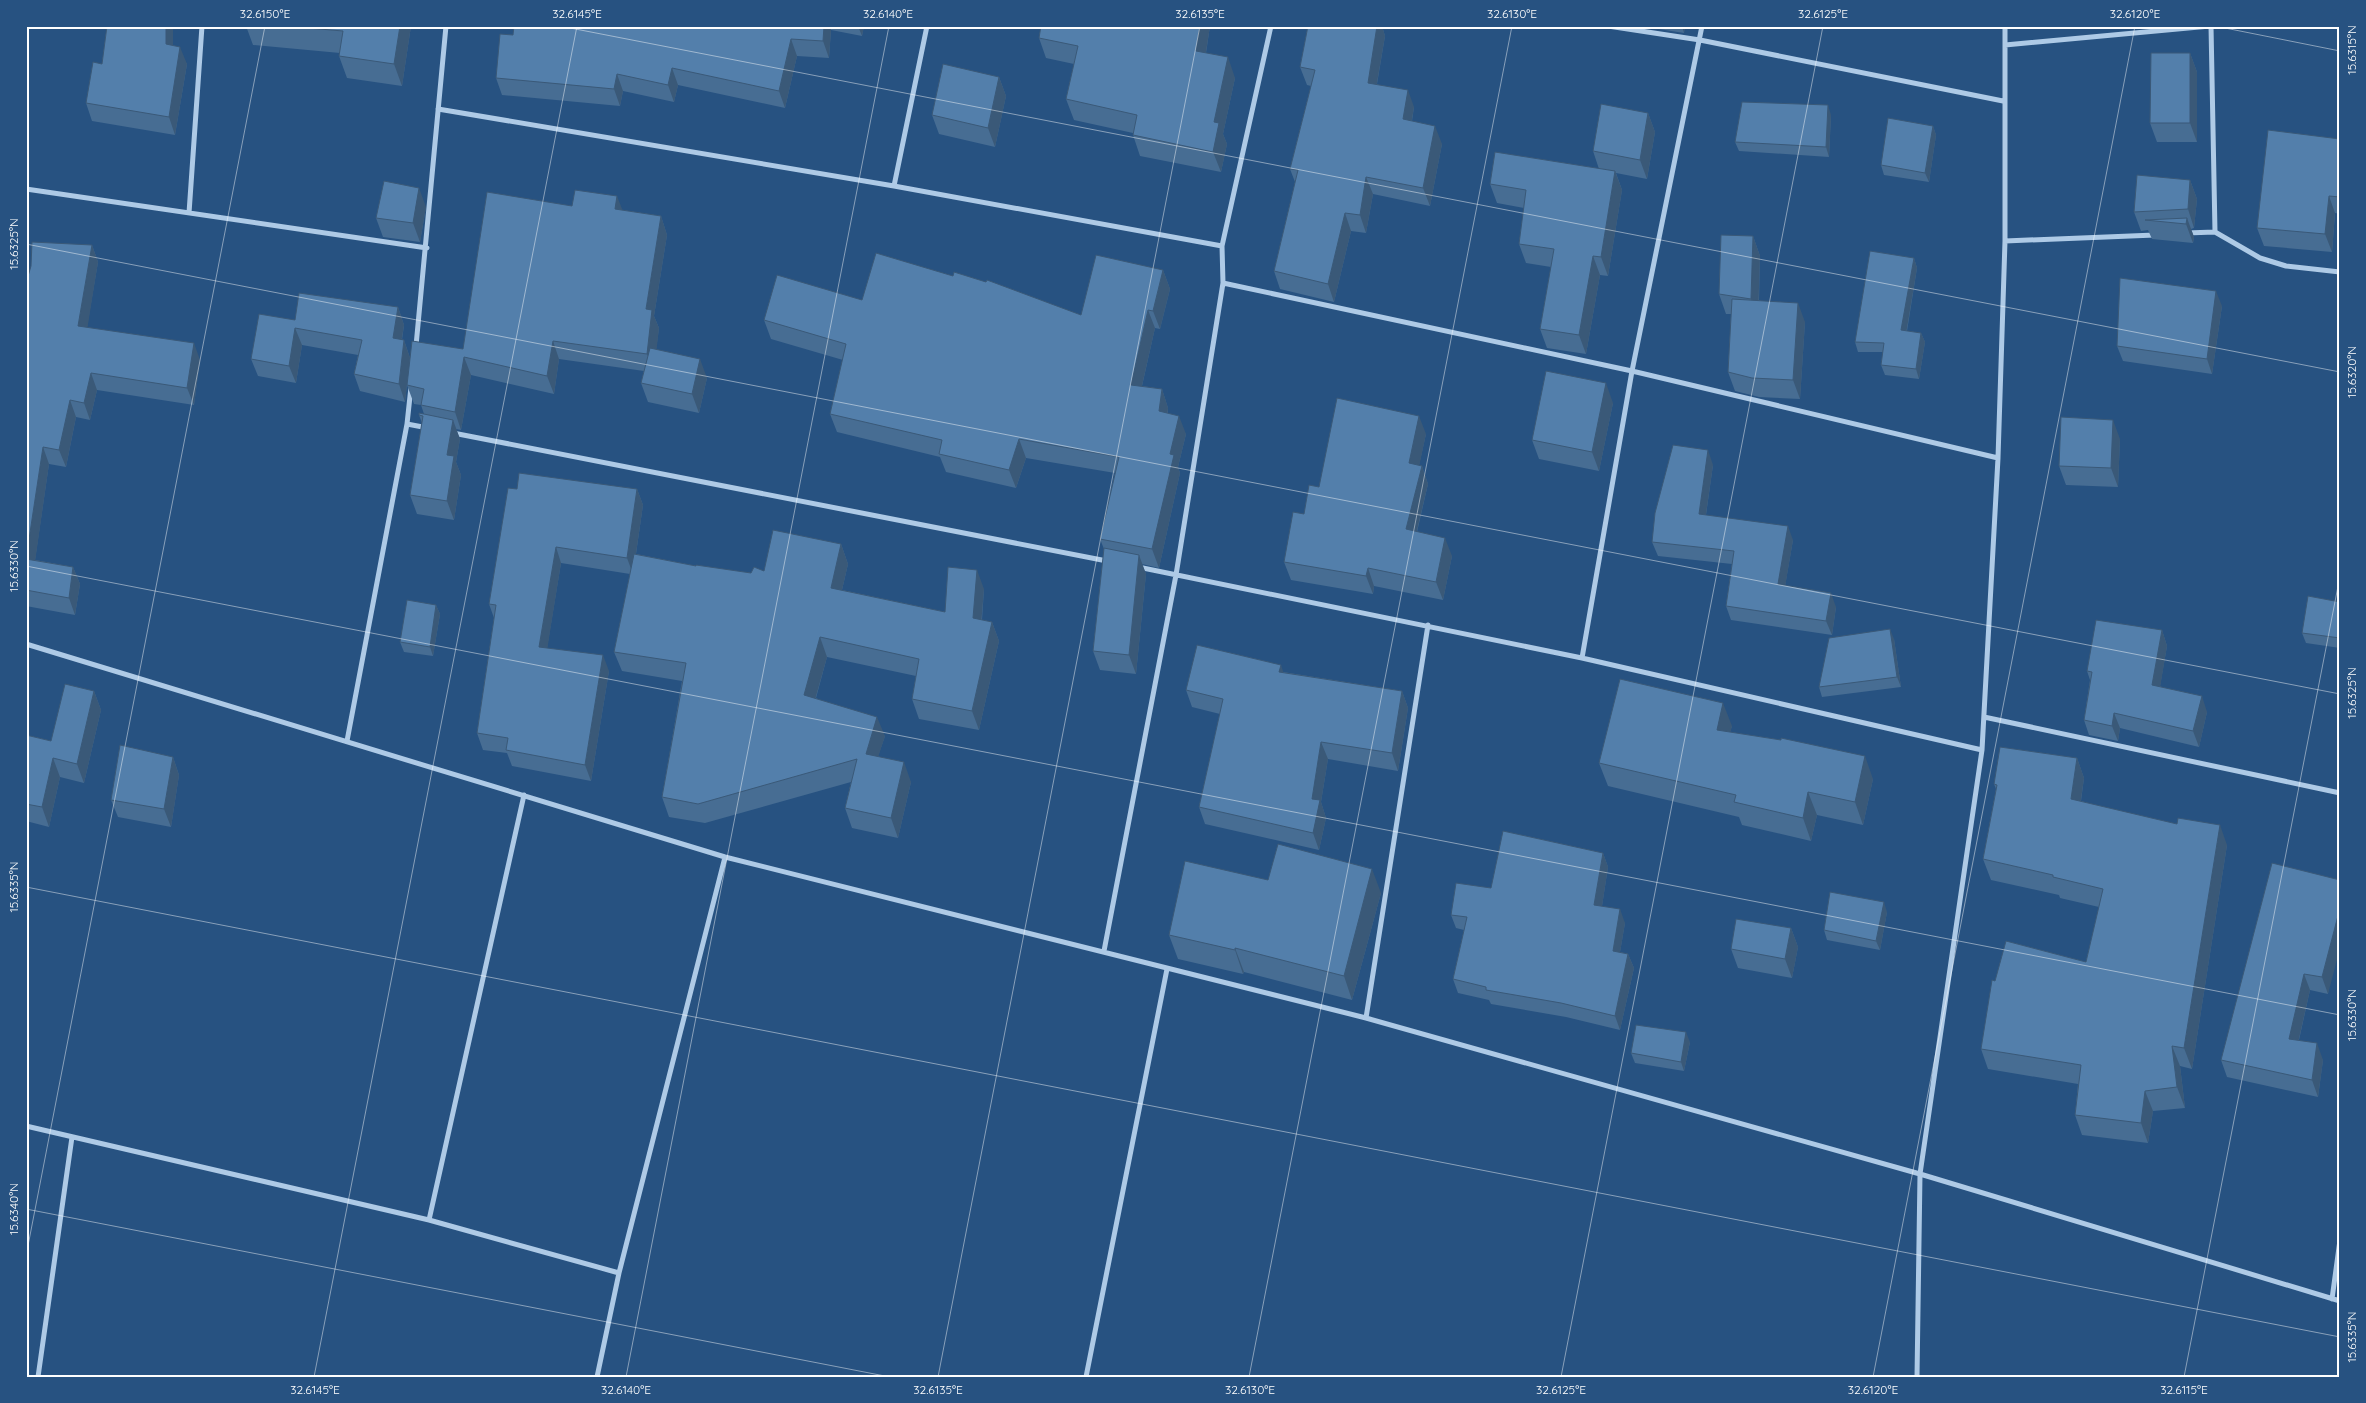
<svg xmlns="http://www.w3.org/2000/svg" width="2366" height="1403" font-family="Quicksand,sans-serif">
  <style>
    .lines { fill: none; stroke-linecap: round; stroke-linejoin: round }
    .street { stroke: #aecae6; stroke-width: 5 }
    .wall { fill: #476d93 }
    .shaded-wall { fill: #3a5978 }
    .building { fill: #537fab; stroke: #3a5978 }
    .ticks { fill: none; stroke: #fff; stroke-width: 1; stroke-opacity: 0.45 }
    .neatline { fill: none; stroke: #fff; stroke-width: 2 }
    .ticks-label { font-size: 12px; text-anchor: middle; fill: #fff }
  </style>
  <rect width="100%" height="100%" fill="#275281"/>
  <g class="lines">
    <path class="street" d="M1608,26L1700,40L2003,101
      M2211,26L2215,232
      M2005,45L2210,26
      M438,109L894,186L1222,246
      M894,186L927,26
      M26,189L427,248
      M189,213L202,26
      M2186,233L2215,232L2260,258L2286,266L2340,272
      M2005,241L2155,235
      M1223,283L1632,371L1998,458
      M416,346L446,26
      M407,424L428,428
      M453,433L1107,561
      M1138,567L1582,658L1982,750
      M26,644L725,857L1366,1018L1920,1174L2340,1301
      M1582,658L1632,371L1702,26
      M1984,717L2340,793
      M347,741L407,424L411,387
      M1104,951L1176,575L1223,283L1222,246L1271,26
      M1366,1018L1428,625
      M26,1126L429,1220L619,1273
      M429,1220L524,795
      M2332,1299L2340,1240
      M38,1377L72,1137
      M597,1377L619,1273L725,857
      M1086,1377L1167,969
      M1917,1377L1920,1174L1982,750L1998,458L2005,241V26"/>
  </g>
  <path class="wall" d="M107,26H173V45L187,64L175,135L92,121L86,103L102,64Z
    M246,26H411L402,86L347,78L339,56L340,53L253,45Z
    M514,26H864L862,36L831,30L829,58L797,56L785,108L678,85L674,102L623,91L620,106L502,95L496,78L513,35Z
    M1041,26H1210L1206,53L1235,78L1223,134L1227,144L1221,172L1140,156L1133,135V133L1074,120L1066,99L1074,64L1046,58L1039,38Z
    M1308,26H1382L1385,36L1377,84L1414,107L1412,121L1442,144L1430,206L1373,194L1366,233L1351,231L1334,302L1280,289L1274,271L1295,182L1290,169L1311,86L1307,85L1300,67Z
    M1640,26H1685L1684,33Z
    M2190,53L2197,72V142H2157L2150,123Z
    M999,77L1006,96L995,147L939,134L932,115Z
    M1648,113L1655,132L1647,179L1616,173L1622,190L1608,276L1600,275L1586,354L1547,348L1540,329L1551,267L1526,263L1519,244L1524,208L1497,203L1490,184L1599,169L1593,151Z
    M1831,115L1829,157L1739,151L1735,142Z
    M1933,126L1936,135L1929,182L1884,175L1881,165Z
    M2340,139V214L2335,213L2332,252L2264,246L2257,228Z
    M2190,180L2197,199L2194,228L2191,229L2194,237L2193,243L2152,239L2148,230L2141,231L2134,212Z
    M572,206L622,210L661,216L667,235L654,316L659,328L656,350L707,378L699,413L648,402L641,383L644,371L559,359L554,394L471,375L461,430L456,429L460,439L456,462L461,475L454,520L417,514L410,495L422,423L419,415L424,414L421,405L414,404L407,385L463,349Z
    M426,207L420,242L383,237L376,218Z
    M1753,236L1760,256L1759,300L1805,322L1800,399L1759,397L1735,391L1728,372L1731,314H1726L1719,294Z
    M92,245L98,262L87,327L200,360L194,405L97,390L90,420L76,417L66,467L49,464L35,560L73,567L80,584L75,615L26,606V283Z
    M1914,258L1917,268L1907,331L1921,333L1925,342L1919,379L1885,375L1881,365L1883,352H1858L1855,342Z
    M1163,270L1170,289L1160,329L1155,328L1142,386L1162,389L1168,408V413L1186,434L1178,467L1180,473L1159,568L1142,564L1146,574L1136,674L1100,670L1093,651L1104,549L1100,539L1115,473L1026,458L1016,488L946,472L940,457L837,432L830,414L843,360L771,339L764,320L862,300L953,276L1081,315Z
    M2222,306L2212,374L2123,361L2117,346Z
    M398,307L404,325L402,340H404L410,358L405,402L360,391L354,374L358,355L302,345L296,383L258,376L251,359L295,320Z
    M1613,403L1599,471L1539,459L1532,440Z
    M1426,434L1419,465L1422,466L1428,484L1417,532L1452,556L1443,600L1374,586L1373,594L1291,580L1284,562L1304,514L1319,487Z
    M2120,439L2118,487L2066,485L2059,466Z
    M1713,465L1706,515L1793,540L1785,586L1836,607L1832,635L1731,620L1726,606L1732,564L1658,556L1652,542Z
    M517,489H637L643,505L636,554L696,566L751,573L764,571L841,544L848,564L842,590L945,612L984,589L982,620L992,622L999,641L979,730L919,719L912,699L916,676L827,657L816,698L885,736L878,756L911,782L898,838L852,828L845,808L851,782L705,823L669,817L662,797L682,681L622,671L614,652L630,574L561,563L547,648L609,671L591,781L512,766L507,753L483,750L477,733L494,618L489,604Z
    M2340,602V648L2306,643L2302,633Z
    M436,605L440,614L433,656L404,652L400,642Z
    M2162,630L2167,646L2160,686L2207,712L2199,747L2120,728L2118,741L2089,735L2084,720L2090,680L2087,671Z
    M1894,639L1901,687L1822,697L1819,687Z
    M1283,672L1402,691L1408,708L1398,771L1328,759L1321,802L1326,818L1319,850L1205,824L1199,807L1220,714L1192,707L1186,690Z
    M94,691L101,710L84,783L60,777L49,827L26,821V735L51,741Z
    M1732,726L1730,732L1873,779L1863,825L1817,815L1811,841L1742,825L1739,817L1608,786L1599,763Z
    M173,757L179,775L171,827L118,817L111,800Z
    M2077,758L2084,778L2081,801L2227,845L2192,1069L2180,1066L2185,1108L2153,1111L2148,1143L2082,1135L2075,1115L2078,1084L1988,1069L1981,1049L1995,981L2086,962L2099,907L2060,898L2059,895L1991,880L1983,859L1996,789L1994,784Z
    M1603,853L1608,867L1602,906L1625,923L1620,952L1628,954L1634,968L1620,1030L1566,1017L1491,1004L1489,1000L1458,993L1453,979L1464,930L1456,928L1451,915L1491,888Z
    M1268,880L1381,893L1352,1000L1244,972L1243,974L1178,959L1169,935Z
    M2340,880L2328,994L2310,990L2299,1040L2323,1060L2318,1097L2227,1077L2221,1060Z
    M1887,912L1880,950L1827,940L1824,930Z
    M1791,928L1798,947L1792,978L1738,968L1731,949Z
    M1690,1042L1684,1071L1635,1063L1631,1053Z"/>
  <path class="shaded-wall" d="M166,26H173V62L166,44Z
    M400,26H411L402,86L394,64Z
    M824,26H830L831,30L829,58L823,41Z
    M858,26H864L862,36Z
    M1200,26H1210L1203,71L1196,51Z
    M1377,26H1382L1385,36L1374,100L1368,83Z
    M1682,26H1685L1684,33Z
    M791,39L797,56L785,108L779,91Z
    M180,47L187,64L175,135L169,117Z
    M2190,53L2197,72V142L2190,123Z
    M1228,57L1235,78L1223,134L1227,144L1221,172L1213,152L1214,122Z
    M672,68L678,85L674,102L668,85Z
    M617,74L623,91L620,106L614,89Z
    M999,77L1006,96L995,147L988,128Z
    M1408,90L1414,107L1409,137L1403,119Z
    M1828,105L1831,115L1829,157L1826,147Z
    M1648,113L1655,132L1647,179L1640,160Z
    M1435,126L1442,144L1430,206L1423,188Z
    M1933,126L1936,135L1929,182L1925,173Z
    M1615,171L1622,190L1608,276L1601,257Z
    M1366,177L1373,194L1366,233L1360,215Z
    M2190,180L2197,199L2194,228L2188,209Z
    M419,188L426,207L420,242L413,223Z
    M617,196L624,214L615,209Z
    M2329,196L2335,213L2332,252L2325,234Z
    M1345,213L1351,231L1334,302L1328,284Z
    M661,216L667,235L654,316L659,328L654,372L647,354L646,309Z
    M2187,218L2194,237L2193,243L2186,224Z
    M1753,236L1760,256L1758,318L1751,299Z
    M92,245L98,262L85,343L78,326Z
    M1593,256L1600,275L1586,354L1579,335Z
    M1914,258L1917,268L1905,340L1901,330Z
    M1163,270L1170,289L1160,329L1153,311Z
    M2216,291L2222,306L2212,374L2207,359Z
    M1798,303L1805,322L1800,399L1793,380Z
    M398,307L404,325L399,356L393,338Z
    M1148,310L1155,328L1138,403L1131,385Z
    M295,328L302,345L296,383L289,366Z
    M1921,333L1925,342L1919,379L1916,369Z
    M404,340L410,358L405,402L399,384Z
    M553,341L559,359L554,394L547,376Z
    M194,343L200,360L194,405L187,388Z
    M464,357L471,375L461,430L455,412Z
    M700,359L707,378L699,413L692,394Z
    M91,373L97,390L90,420L84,403Z
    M1606,383L1613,403L1599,471L1592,452Z
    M1162,389L1168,408L1166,430L1159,411Z
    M70,400L76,417L66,467L59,450Z
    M1179,416L1186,434L1178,467L1180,473L1159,568L1152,549L1170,454Z
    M1419,416L1426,434L1416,481L1409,463Z
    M453,420L460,439L456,462L461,475L454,520L447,501V455Z
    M2113,420L2120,439L2118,487L2111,468Z
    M1019,439L1026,458L1016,488L1009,470Z
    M43,447L49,464L33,576L26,559Z
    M1708,450L1713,465L1704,528L1699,514Z
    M1422,466L1428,484L1413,547L1406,529Z
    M637,489L643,505L633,574L627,558Z
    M1788,526L1793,540L1783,599L1778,584Z
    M1445,538L1452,556L1443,600L1436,582Z
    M841,544L848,564L838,607L831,588Z
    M556,547L561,563L545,663L539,647Z
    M1139,555L1146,574L1136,674L1129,655Z
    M73,567L80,584L75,615L69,598Z
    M1368,568L1374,586L1373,594L1366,576Z
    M977,570L984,589L980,637L973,618Z
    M1831,593L1836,607L1832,635L1826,621Z
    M436,605L440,614L433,656L430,647Z
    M992,622L999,641L979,730L972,711Z
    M1890,629L1894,639L1901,687L1897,677Z
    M2162,630L2167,646L2158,700L2152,685Z
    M820,637L827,657L811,714L804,695Z
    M603,655L609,671L591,781L585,765Z
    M1281,665L1287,683L1279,672Z
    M94,691L101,710L84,783L77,764Z
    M1402,691L1408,708L1398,771L1392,753Z
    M2202,696L2207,712L2199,747L2193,731Z
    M1723,703L1732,726L1725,753L1717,730Z
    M2114,713L2120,728L2118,741L2112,726Z
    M877,717L885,736L873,773L866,754Z
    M1321,742L1328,759L1321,802L1326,818L1319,850L1313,833L1312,799Z
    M1865,756L1873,779L1863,825L1855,802Z
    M173,757L179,775L171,827L164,809Z
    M53,758L60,777L49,827L42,807Z
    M2077,758L2084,778L2078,820L2071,799Z
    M904,762L911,782L898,838L891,818Z
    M1808,792L1817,815L1811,841L1803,818Z
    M2220,825L2227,845L2192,1069L2184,1048Z
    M1603,853L1608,867L1600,919L1594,905Z
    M1372,869L1381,893L1352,1000L1344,976Z
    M1884,902L1887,912L1880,950L1876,941Z
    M2340,908V948L2328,994L2322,977Z
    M1620,909L1625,923L1618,964L1613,951Z
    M1791,928L1798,947L1792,978L1785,959Z
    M1235,948L1244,972L1243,974L1235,950Z
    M1628,954L1634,968L1620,1030L1615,1016Z
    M2304,974L2310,990L2295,1056L2289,1039Z
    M1686,1032L1690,1042L1684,1071L1681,1062Z
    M2317,1043L2323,1060L2318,1097L2312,1080Z
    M2172,1046L2180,1066L2185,1108L2177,1087Z
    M2145,1091L2153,1111L2148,1143L2141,1123Z"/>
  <path class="building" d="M107,26H166V44L180,47L169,117L86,103L93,62L102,64Z
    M284,26H400L394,64L339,56L343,31Z
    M514,26H824L823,41L791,39L779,91L672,68L668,85L617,74L614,89L496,78L500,34L513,35Z
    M1041,26H1200L1196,51L1228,57L1214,122L1219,123L1213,152L1133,135L1137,115L1066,99L1078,46L1039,38Z
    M1308,26H1377L1368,83L1408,90L1403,119L1435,126L1423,188L1366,177L1360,215L1345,213L1328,284L1274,271L1298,170L1290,169L1315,70L1300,67Z
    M2151,53H2190V123H2150Z
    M943,64L999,77L988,128L932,115Z
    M1742,102L1828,105L1826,147L1735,142Z
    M1601,104L1648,113L1640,160L1593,151Z
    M1888,118L1933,126L1925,173L1881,165Z
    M2268,130L2340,139V197L2329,196L2325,234L2257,228Z
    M1495,152L1615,171L1601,257L1593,256L1579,335L1540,329L1554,249L1519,244L1526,190L1490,184Z
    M2137,175L2190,180L2188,209L2134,212Z
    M384,181L419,188L413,223L376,218Z
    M575,190L617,196L615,209L661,216L646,309L652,310L647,354L553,341L547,376L464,357L455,412L421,405L424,389L407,385L412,341L463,349L487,192L572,206Z
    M2187,218L2186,224L2145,220Z
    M1721,235L1753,236L1751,299L1719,294Z
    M32,242L92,245L78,326L194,343L187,388L91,373L84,403L70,400L59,450L43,447L26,559L73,567L69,598L26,590V283L31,266Z
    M1870,251L1914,258L1901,330L1921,333L1916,369L1881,365L1884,343L1855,342Z
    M876,253L953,276L954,272L986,282L987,280L1081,315L1096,255L1163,270L1153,311L1148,310L1131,385L1162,389L1159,411L1179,416L1170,454L1174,455L1152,549L1100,539L1119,457L1019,439L1009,470L939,454L942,440L830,414L846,344L764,320L777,275L862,300Z
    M2120,278L2216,291L2207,359L2117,346Z
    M299,293L398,307L393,338L404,340L399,384L354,374L362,340L295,328L289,366L251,359L259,314L295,320Z
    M1732,299L1798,303L1793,380L1752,378L1728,372Z
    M650,348L700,359L692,394L641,383Z
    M1546,371L1606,383L1592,452L1532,440Z
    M1337,398L1419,416L1409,463L1422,466L1406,529L1445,538L1436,582L1368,568L1366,576L1284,562L1293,512L1304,514L1309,485L1319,487Z
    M419,413L453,420L447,455L454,456L447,501L410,495L423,416L419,415Z
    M2061,417L2113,420L2111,468L2059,466Z
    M1673,445L1708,450L1699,514L1788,526L1778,584L1831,593L1826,621L1726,606L1734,551L1652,542L1655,513Z
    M519,473L637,489L627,558L556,547L539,647L603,655L585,765L506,750L508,738L477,733L496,605L489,604L508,488L517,489Z
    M773,530L841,544L831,588L945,612L948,567L977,570L973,618L992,622L972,711L912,699L919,659L820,637L804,695L877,717L866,754L904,762L891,818L845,808L857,759L698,804L662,797L686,663L614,652L634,554L696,566V565L751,573L754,567L764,571Z
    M1104,548L1139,555L1129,655L1093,651Z
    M2308,596L2340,602V638L2302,633Z
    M407,600L436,605L430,647L400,642Z
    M2096,620L2162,630L2152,685L2202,696L2193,731L2114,713L2112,726L2084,720L2092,672L2087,671Z
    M1890,629L1897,677L1819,687L1829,638Z
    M1197,645L1281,665L1279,672L1402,691L1392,753L1321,742L1312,799L1320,800L1313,833L1199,807L1223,699L1186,690Z
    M1620,679L1723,703L1717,730L1781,740V738L1865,756L1855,802L1808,792L1803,818L1734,802L1736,795L1599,763Z
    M65,684L94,691L77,764L53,758L42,807L26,804V735L51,741Z
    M120,745L173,757L164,809L111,800Z
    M2000,747L2077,758L2071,799L2177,824L2178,818L2220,825L2184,1048L2172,1046L2177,1087L2145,1091L2141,1123L2075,1115L2081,1065L1981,1049L1992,980L1995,981L2006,941L2086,962L2103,889L2053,877V875L1983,859L1997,785L1994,784Z
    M1503,831L1603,853L1594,905L1620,909L1613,951L1628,954L1615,1016L1561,1003L1486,990V987L1453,979L1467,917L1451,915L1456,883L1491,888Z
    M1278,844L1372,869L1344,976L1235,948V950L1169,935L1185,861L1268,880Z
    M2272,863L2340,880V908L2322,977L2304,974L2289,1039L2317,1043L2312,1080L2221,1060Z
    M1830,892L1884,902L1876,941L1824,930Z
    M1736,919L1791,928L1785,959L1731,949Z
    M1636,1025L1686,1032L1681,1062L1631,1053Z"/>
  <path class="ticks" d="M560,26L2340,372M2215,26L2340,51M26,244L2340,694M26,566L2340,1015M26,887L2340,1337M26,1209L890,1377M26,1256L265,26M314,1377L577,26M626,1377L889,26M938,1377L1200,26M1249,1377L1512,26M1561,1377L1823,26M1873,1377L2135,26M2184,1377L2340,576"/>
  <rect width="2366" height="1403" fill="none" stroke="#275281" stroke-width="55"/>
  <rect x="28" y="28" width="2310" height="1348" class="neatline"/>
  <g class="ticks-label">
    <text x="265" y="18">32.6150°E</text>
    <text x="577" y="18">32.6145°E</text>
    <text x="888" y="18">32.6140°E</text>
    <text x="1200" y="18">32.6135°E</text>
    <text x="1512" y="18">32.6130°E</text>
    <text x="1823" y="18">32.6125°E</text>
    <text x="2135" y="18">32.6120°E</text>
    <text transform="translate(2352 50) rotate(-90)" y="4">15.6315°N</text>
    <text transform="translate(14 244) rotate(-90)" y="4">15.6325°N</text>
    <text transform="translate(2352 372) rotate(-90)" y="4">15.6320°N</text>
    <text transform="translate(14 566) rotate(-90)" y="4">15.6330°N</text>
    <text transform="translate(2352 693) rotate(-90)" y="4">15.6325°N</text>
    <text transform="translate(14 887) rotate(-90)" y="4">15.6335°N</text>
    <text transform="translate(2352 1015) rotate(-90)" y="4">15.6330°N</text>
    <text transform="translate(14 1209) rotate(-90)" y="4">15.6340°N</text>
    <text transform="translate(2352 1337) rotate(-90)" y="4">15.6335°N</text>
    <text x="315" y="1394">32.6145°E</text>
    <text x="626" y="1394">32.6140°E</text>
    <text x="938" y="1394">32.6135°E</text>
    <text x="1250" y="1394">32.6130°E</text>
    <text x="1561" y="1394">32.6125°E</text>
    <text x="1873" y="1394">32.6120°E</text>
    <text x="2184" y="1394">32.6115°E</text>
  </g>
</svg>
